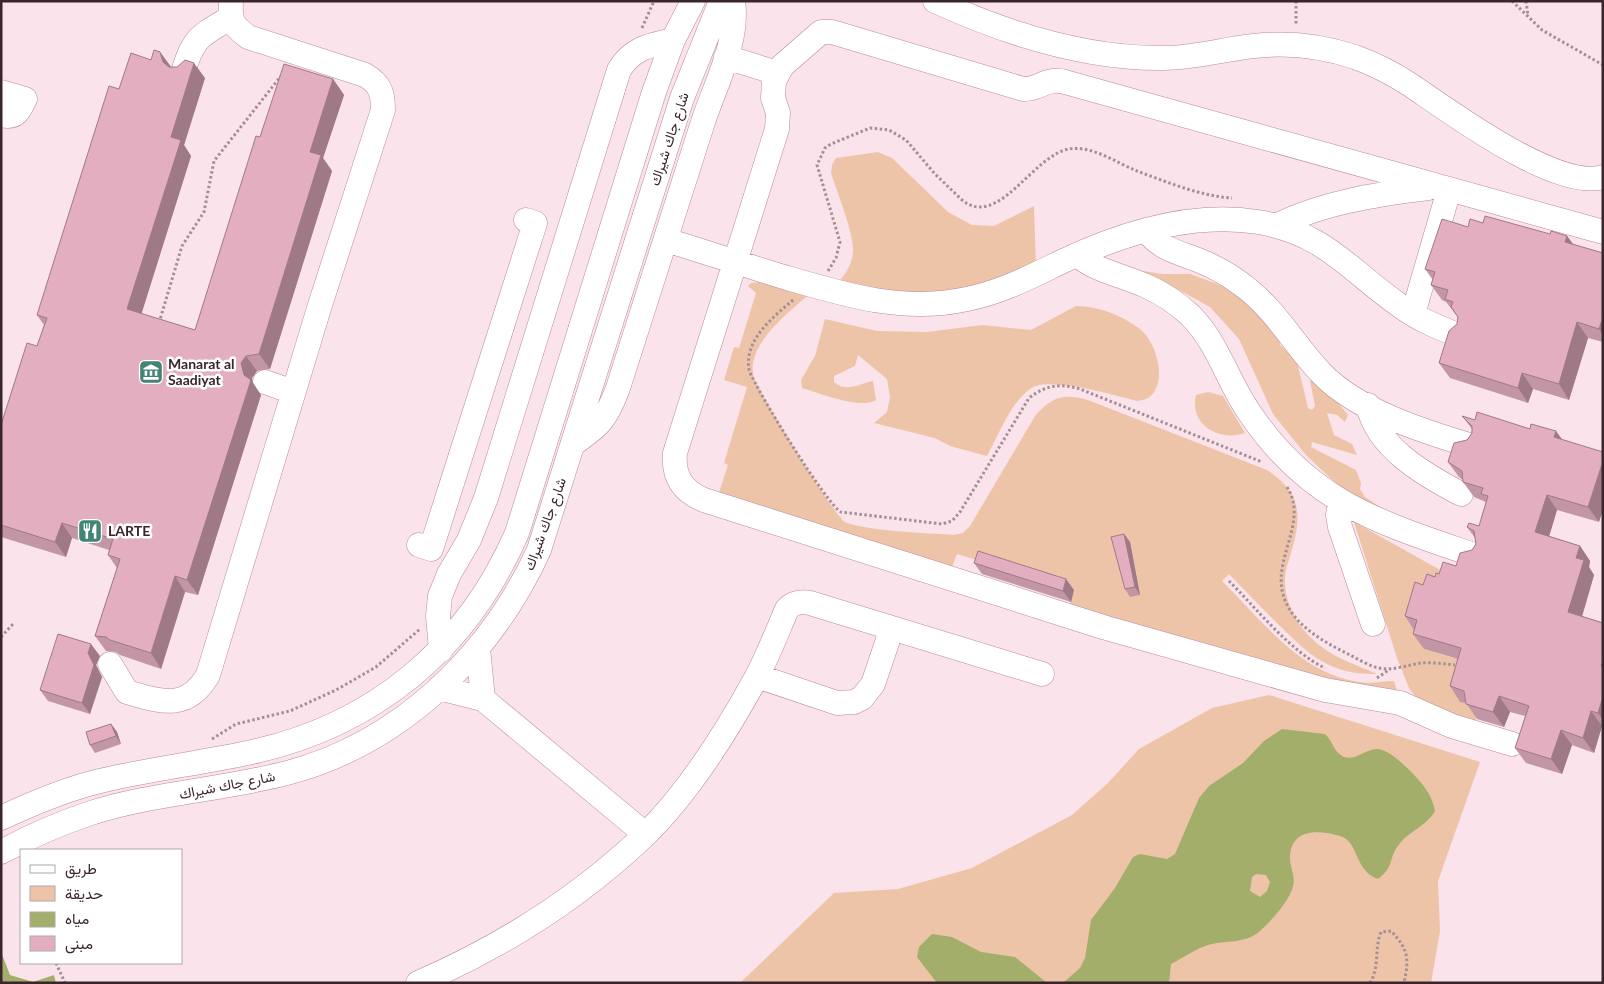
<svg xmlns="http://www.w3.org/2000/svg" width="1604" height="984" font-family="Lato,Vazirmatn,sans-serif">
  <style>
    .green { fill: #edc4a8 }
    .water { fill: #a2ae6a; fill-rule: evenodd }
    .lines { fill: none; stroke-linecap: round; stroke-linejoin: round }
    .minor-casing { stroke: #bb889a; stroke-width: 25 }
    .path { stroke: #a58f96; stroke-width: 3; stroke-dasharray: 2.5 2.5; stroke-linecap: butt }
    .minor { stroke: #fff; stroke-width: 24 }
    .wall { fill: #c396a5 }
    .shaded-wall { fill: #9f7a86 }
    .building { fill: #e3aec0; stroke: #9f7a86 }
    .labels { text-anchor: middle; stroke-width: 5; stroke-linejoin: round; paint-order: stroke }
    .street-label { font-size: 14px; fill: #3a252c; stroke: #fff }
    .poi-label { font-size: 14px; font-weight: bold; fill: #3a252c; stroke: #fff; text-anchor: start }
  </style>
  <rect width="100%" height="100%" fill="#fae3ea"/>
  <path class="green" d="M878,152L892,158L948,212L972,225L994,226L1034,206L1036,267L926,301L835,286C844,276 852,266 853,252C854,233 837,192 831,173L832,165L836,158Z
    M1112,266L1162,274H1190L1220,285L1254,304L1279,328L1280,345L1294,358L1298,366L1308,408L1312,410L1315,406L1310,381L1318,378L1348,415L1345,422L1337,415L1327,413L1334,435L1352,444L1357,455L1312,442L1311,447L1356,470L1361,483L1360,489L1365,497L1386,511L1348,495L1306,455L1273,414L1239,339L1210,307L1179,290Z
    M760,282L807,296C787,314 758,336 753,363C752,368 753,374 754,378C760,394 835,517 845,522C864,531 930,533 954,535L963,533L970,526L1035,416C1052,397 1063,393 1088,400L1267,470C1302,493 1302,516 1291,553C1289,561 1285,570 1285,579C1284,605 1301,632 1322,647C1337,659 1359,666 1377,674C1330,675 1309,655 1278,624C1261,607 1245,591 1229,574L1222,581C1262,620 1300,674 1359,682C1371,684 1382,681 1394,681L1399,697L1068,612L1074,590L957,554L949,575L716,502L728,465L724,463L747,387L724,380L734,347L739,348L756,293L748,286L751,283Z
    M1076,306C1099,306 1121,315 1140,329C1155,341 1166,375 1154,392C1151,398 1144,400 1138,401C1116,396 1047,375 1030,389C1010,404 999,434 987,456L950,446L935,438L874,423L887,412L890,397L887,379L858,355L855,366L834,376V382C847,393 858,384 873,381L876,400C861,410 819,393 802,388L801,380L815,356L825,319L877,331L927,332L982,325L1031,330Z
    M1208,392L1223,396L1245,433C1219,442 1189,425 1196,395Z
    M1354,522L1453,577L1424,649L1453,658L1456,648C1464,672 1481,704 1475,728L1420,703L1409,688L1397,658Z
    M1269,695L1480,762L1438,881L1440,931L1431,983H740L834,893L898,889L972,868L1072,815L1108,783L1139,749L1212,708Z"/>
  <path class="water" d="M1282,729L1325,734C1333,741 1333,752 1344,757C1356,761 1365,749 1377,749C1391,748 1425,784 1430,796C1432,800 1434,806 1435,811C1427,826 1407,832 1398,846C1388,859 1395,866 1378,879C1354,871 1359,841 1340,836C1319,830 1292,828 1290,856C1289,866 1296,876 1293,886C1289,902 1271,921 1259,932C1244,944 1225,940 1208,945C1195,949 1183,958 1171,964L1169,983H1063L1080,968L1085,958L1091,920L1115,888L1133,857L1140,854L1167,859L1175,854L1199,798L1209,786L1243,763L1264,741ZM1256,874L1266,875L1270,882L1267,891L1260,897L1250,891L1252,877Z
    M932,934L952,937L981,952L1015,957L1047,983H937L917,957L919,947Z
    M1,952L10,975L33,982L54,975L56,983H1Z"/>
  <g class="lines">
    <defs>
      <path id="minor" d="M935,1C1005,33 1087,59 1164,58C1195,58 1224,49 1254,46C1288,42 1322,46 1355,57C1374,64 1392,73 1409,84C1448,110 1556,191 1603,177
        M726,57L777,73
        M184,69C194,36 202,35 230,18
        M1,92L25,99C19,111 16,119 1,115
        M1276,226C1321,203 1378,194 1428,188
        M1146,230C1160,249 1177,252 1198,260C1213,266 1228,274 1241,284C1275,308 1294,345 1322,374C1357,410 1422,431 1469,445
        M666,240C705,252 744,265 784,277C845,295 903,313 967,299C1002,292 1030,277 1061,262C1122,233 1191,211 1258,222C1325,233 1349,270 1399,305C1416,318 1435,326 1455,334
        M1077,255C1098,272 1122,275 1146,286C1162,293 1177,303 1190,315C1218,343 1227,380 1249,412C1309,502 1378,522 1474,555
        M1413,314L1449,190
        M265,382L293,392
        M1368,405C1377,448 1425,475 1461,494
        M573,444C600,425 606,420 618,388C647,300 674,211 703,122C715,85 739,42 733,1
        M1340,501L1338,515L1340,527L1373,624
        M419,545L431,549L535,223L526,220
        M478,648L483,699
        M441,650L438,616L440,596L449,574L469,540L486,498L619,70C632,48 650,45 673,40
        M110,664L127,692C162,702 187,711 208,675L320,305L383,110C383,92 380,84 365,75L248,37C232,25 230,21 231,1
        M757,676L837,703L854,702L862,698L873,684L892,628
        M439,688L483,699L645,834
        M1512,744L1452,726L1400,703L1325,690L1103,627L704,500C682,491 673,476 675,453L777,129L778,113L773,98L774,81L782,66L821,32H832L1023,89C1040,90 1045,77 1065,82L1603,232
        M1,818C33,803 66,789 100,781C150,769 202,763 252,752C375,725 467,648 517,533L654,92L673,40L693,1
        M1,852C29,837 58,824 88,814C152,793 222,790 287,773C401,743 491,655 539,550L682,98L721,1
        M418,983C501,947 580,897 645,835C690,791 726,733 756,678C768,656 777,632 787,609C794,602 801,601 810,603L1042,674"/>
    </defs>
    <use href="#minor" class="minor-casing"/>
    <path class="path" d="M1296,1V26
      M1512,1L1542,30L1603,65
      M1526,1L1528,16
      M642,28L654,1
      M828,271L836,258L840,242L817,165L825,148L831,144L870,128L889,130L906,140L935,174L962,200C998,230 1033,155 1069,149C1092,145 1117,163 1137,171C1167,182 1200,196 1232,198
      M793,300C772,318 744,340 749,370C756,390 827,505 841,512L942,524L952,521L960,512L1029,398C1046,385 1060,383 1080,389L1262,462
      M159,323L182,246L204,212L214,161L281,76
      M1287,487C1303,512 1288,538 1283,564C1272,612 1312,636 1348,654C1358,659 1369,666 1379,668C1393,671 1407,665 1421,663C1432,662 1444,664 1455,665
      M1229,581C1255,607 1292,653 1325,668
      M1,637L13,624
      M1377,678L1390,669
      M212,739L236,724L290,711L336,690L376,667L420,629
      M56,963L65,983
      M1370,983C1380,967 1374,949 1381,932L1391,931C1409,950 1409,959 1404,983"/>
    <use href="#minor" class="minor"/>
  </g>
  <path class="wall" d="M160,52L171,67L205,78L184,145L191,156L141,314L195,330L260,137L333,79L344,95L323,158L332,171L270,369L257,371L252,378L253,383L261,395L198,595L185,592L161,669L120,655L116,652L106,651L95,636L117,568L108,555L109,550L72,538L66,557L1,537V425L37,346L44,325L37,315L119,89Z
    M1483,223L1550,234L1567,236L1573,244L1603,253V342L1588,338L1569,400L1533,389L1528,403L1450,378L1439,363L1457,324L1458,317L1446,302L1442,300L1431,285L1433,280L1425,269L1468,227Z
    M1462,416L1475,420L1530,429L1556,431L1562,439L1599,522L1557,510L1549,536L1580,546L1590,561L1589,567L1594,575L1582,616L1603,623V726H1602L1594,753L1572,745L1562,774L1526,763L1515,748L1525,716L1510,712L1504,727L1477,719L1466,703L1460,702L1450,686L1458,659L1424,649L1413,634L1414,630L1405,616L1423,585L1435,577L1456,566L1472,550L1476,544L1475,538L1467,527L1479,526L1486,502L1474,497L1463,482V480L1459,477L1448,462L1467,440L1472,433V429Z
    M1124,534L1130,542L1140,595L1130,597L1125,589Z
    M974,563L1074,590L1071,602L982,574Z
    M100,656L96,665L102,677L90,714L48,701L40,690Z
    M111,724L117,732L121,744L95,753L90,745Z"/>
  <path class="shaded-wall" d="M160,52L171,67L173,78L163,62Z
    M194,63L205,78L184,145L191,156L138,325L127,309L171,137Z
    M333,79L344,95L323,158L332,171L270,369L259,354L310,152Z
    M1567,236L1578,251L1565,242Z
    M1602,317H1603V335L1599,329Z
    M1577,322L1588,338L1569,400L1559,384Z
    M246,356L257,371L252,378L253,383L261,395L198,595L187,580L244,375L241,363Z
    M1522,373L1533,389L1528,403L1518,388Z
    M1556,431L1567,447L1554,437Z
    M1603,461V510L1599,522L1588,507Z
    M1547,495L1557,510L1546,547L1535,532Z
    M62,523L72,538L66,557L55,542Z
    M1124,534L1130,542L1140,595L1135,587Z
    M1580,546L1590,561L1589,567L1594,575L1579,627L1568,612L1576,558Z
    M175,576L185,592L161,669L151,653Z
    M1066,579L1074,590L1071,602L1063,591Z
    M91,644L100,656L96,665L102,677L90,714L82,703L88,653Z
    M1499,696L1510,712L1504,727L1493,712Z
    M1602,700L1603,701V720L1598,713Z
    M1591,711L1602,726L1594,753L1583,738Z
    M111,724L117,732L121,744L116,736Z
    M1561,730L1572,745L1562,774L1551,759Z"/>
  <path class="building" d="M154,50L160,52L163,62L169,67H177L185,60L194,63L171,137L181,140L127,309L195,330L256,136L260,137L284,64L333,79L310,152L321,155L259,354L246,356L241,363L244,375L251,380L187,580L175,576L151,653L110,640L106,637L95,636L120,559L108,555L113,539L62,523L55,542L1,525V425L27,343L37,346L47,318L37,315L109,86L119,89L131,53L151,60Z
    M1485,216L1550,234L1551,231L1567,236L1565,242L1603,253V317L1599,329L1577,322L1559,384L1522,373L1518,388L1439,363L1449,331L1457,324L1458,317L1451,307L1453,302L1445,299L1448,290L1431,285L1435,272L1425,269L1442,219L1468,227L1470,219L1483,223Z
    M1477,412L1530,429L1531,424L1556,431L1554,437L1603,452V461L1588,507L1547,495L1535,532L1580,546L1576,558L1584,560L1568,612L1603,623V661L1601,666L1603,667V700H1602L1598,713L1591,711L1583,738L1561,730L1551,759L1515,748L1529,706L1499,696L1493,712L1466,704L1464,691L1450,686L1461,648L1413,634L1417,620L1405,616L1415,582L1423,585L1427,574L1435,577L1436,573L1439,574L1443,562L1456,566L1460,553L1472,550L1476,544L1474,531L1467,527L1469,523L1479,526L1488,496L1481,494L1483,488L1463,482L1462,471L1448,462L1454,443L1467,440L1472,433V426L1462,416L1475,420Z
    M1124,534L1135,587L1125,589L1111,537Z
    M978,551L1066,579L1063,591L974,563Z
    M58,634L91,644L88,653L94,665L82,703L40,690Z
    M111,724L116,736L90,745L86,732Z"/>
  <defs>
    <symbol id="museum-square" viewBox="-11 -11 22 22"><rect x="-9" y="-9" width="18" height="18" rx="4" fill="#428475" stroke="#fff"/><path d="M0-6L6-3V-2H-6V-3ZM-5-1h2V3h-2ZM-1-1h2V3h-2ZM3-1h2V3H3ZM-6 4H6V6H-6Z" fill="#fff"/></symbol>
    <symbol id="restaurant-square" viewBox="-11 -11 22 22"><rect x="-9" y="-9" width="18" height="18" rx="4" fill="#428475" stroke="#fff"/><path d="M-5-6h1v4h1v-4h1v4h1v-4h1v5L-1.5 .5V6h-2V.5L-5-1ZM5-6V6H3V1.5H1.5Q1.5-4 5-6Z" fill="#fff"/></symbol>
  </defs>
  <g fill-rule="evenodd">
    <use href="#museum-square" x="137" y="358" width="28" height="28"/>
    <use href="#restaurant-square" x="76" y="517" width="28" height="28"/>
  </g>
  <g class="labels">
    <g class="street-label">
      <text transform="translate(669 139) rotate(-72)" y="5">شارع جاك شيراك</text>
      <text transform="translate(545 524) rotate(-70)" y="5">شارع جاك شيراك</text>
      <text transform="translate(227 785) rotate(-11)" y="5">شارع جاك شيراك</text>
    </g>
    <g class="poi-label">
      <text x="168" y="369">Manarat al<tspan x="168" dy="16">Saadiyat</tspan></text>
      <text x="108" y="536">LARTE</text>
    </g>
  </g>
  <rect width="1604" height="984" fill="none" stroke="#3a252c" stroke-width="5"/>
  <rect x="20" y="849" width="162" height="115" fill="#ffffff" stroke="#b0a8ab"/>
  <rect x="30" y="865" width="25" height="8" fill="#ffffff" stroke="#b0a8ab"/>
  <text x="65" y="874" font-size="15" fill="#3a252c">طريق</text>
  <rect x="30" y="886" width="25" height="15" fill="#edc4a8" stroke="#b0a8ab"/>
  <text x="65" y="899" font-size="15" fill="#3a252c">حديقة</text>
  <rect x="30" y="912" width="25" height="15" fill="#a2ae6a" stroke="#b0a8ab"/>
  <text x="65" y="924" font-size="15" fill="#3a252c">مياه</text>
  <rect x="30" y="936" width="25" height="15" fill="#e3aec0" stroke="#b0a8ab"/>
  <text x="65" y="949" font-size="15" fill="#3a252c">مبنى</text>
</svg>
